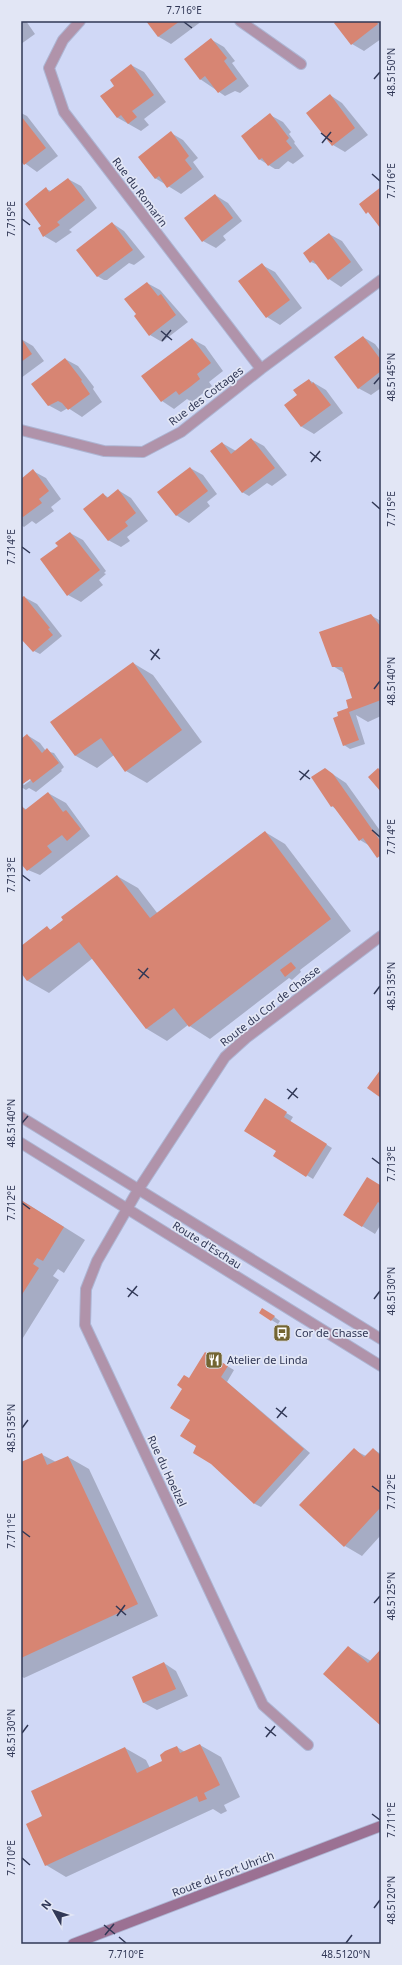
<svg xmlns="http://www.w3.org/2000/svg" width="402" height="1965" font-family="'Noto Sans',sans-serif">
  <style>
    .shadow { fill: #0003; fill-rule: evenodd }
    .building { fill: #d78573 }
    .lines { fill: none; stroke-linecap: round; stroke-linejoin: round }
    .street-casing { stroke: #adb5d3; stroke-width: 12 }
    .secondary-casing { stroke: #adb5d3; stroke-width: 12 }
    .street { stroke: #b093aa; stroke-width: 10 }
    .secondary { stroke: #9b7193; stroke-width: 10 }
    .ticks { fill: none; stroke: #313856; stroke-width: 1.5 }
    .labels { text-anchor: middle; stroke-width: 3.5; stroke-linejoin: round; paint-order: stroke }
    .street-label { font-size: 11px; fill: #313856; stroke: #e2e6f5 }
    .poi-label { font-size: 11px; fill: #313856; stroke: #e2e6f5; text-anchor: start }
    .neatline { fill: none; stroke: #313856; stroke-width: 1.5 }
    .ticks-label { font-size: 10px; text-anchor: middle; fill: #313856 }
  </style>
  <rect width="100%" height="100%" fill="#d0d8f6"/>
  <path class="shadow" d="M21,21H26L35,34L21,44Z
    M147,21H202L171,44L159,37Z
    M337,21H381V39L364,51L352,44Z
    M212,40L224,47L235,61L232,63L249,86L240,93L235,91L225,96L200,79Z
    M131,65L144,72L166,102L144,119L149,125L141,131L118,118L102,96L115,86Z
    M330,95L342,103L368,135L345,152L333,145Z
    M21,113L27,116L58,156L37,172L23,162L21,164Z
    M270,115L283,122L291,132L289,134L295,142L294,143L304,156L293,164L288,161L279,169H275L259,159Z
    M171,133L183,140L198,158L193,162L204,177L181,194L155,178Z
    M68,179L81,186L97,208L69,230L72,232L56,243L44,236L42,226L46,189L51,191Z
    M215,195L228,203L242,221L223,236L226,240L216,248L203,241Z
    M112,223L124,231L145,257L134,265L129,263L107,280H104L97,276Z
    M329,234L342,241L363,270L341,287L329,279L318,265L311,262Z
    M262,265L275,272L302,308L280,325L267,317L240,281Z
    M147,283L160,290L188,322L162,342L150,335L137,314Z
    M363,337L375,344L381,352V388L371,395L358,388Z
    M21,339L33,346L44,361L21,378Z
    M192,339L205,346L223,371L209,382L212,386L192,402L187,399L174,409L162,401Z
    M65,359L78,366L94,387L93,389L102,402L82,417L68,408L61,412L48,405Z
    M309,380L326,390L343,413L314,434L302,427Z
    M251,439L264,446L287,475L272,486L267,483L249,496L242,492L222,443L236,451Z
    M190,468L203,475L217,494L207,502L210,506L189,523L176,515Z
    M33,471L46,478L61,499L51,507L54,511L36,524L32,521L24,527L21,525V480Z
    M118,490L131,498L148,521L127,537L130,541L121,547L108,540L103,494L109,498Z
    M70,533L83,540L106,571L104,573L106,574L99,580L103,585L81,602L68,595L59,546Z
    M24,597L37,604L62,636L40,654L34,651L21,638V599Z
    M370,615L381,621L379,617H381V716L368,722L356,715L365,744L350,749L344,745L339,717L349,708L354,698L344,673L333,666Z
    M133,663L153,675L202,742L147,783L126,771L114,755L97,768L76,756L52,722Z
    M27,735L40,743L46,751L54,753L64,767L61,770L62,771L36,792L29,788L26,790L21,787V740ZM31,777V780L24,785L23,784Z
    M325,769L346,783L381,832V859L370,846L360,840L337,810L332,806Z
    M48,793L66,803L90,836L40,875L28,870L21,863V806L27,810Z
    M265,832L285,844L351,931L300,970L301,972L292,980L289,978L210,1039L188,1025L167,1041L147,1029L93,958L49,993L28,981L21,971V947L47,927L51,930L117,876L138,888L158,914Z
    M265,1100L293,1117L290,1122L332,1148L313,1179L275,1156L278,1151Z
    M381,1184V1224L375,1234L344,1215Z
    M21,1200L85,1240L64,1273L58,1269L53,1276L59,1280L21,1341Z
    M260,1313H269L280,1321L278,1324Z
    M212,1357L234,1370L227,1382L310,1453L261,1507L255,1504L212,1463L197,1446L191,1420L189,1379Z
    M373,1449L381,1454V1535L362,1556L345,1546L354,1450L366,1456Z
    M41,1454L56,1462L68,1457L89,1469L158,1616L24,1678L21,1676V1463Z
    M348,1647L371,1661L381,1650V1724Z
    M164,1663L176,1671L188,1696L157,1710L144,1703L133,1677Z
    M200,1745L221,1757L240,1797L224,1805L227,1811L221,1814L213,1809L66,1877L46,1865L44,1817L125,1748L146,1760L150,1768L165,1761L177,1747L185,1752Z"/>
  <path class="building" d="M146,21H180L158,37Z
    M336,21H376L378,24L351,45L334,23Z
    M211,38L227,58L224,61L237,79L218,93L205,76L200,80L184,59Z
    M131,64L154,95L132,111L137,117L128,124L121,115L117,118L100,96L114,86L110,80Z
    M330,94L355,128L332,146L306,113Z
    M270,113L289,138L286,141L292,148L268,166L262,158L259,160L241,136Z
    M21,116L46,148L24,165L21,161Z
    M171,131L189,156L185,160L192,169L167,188L159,176L155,179L138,157Z
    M68,178L85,200L57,222L60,225L43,237L38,228L41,226L25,204L46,187L49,192Z
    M381,187V229L368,212L366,214L359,204Z
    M215,194L233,218L202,242L184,218Z
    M112,222L133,250L97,277L76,250Z
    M329,233L351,262L328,280L313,260L310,263L303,253Z
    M262,263L290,300L266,318L238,281Z
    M147,282L158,296L161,294L176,315L149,336L134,316L136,314L124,299Z
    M363,336L381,360V371L358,389L334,357Z
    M21,338L32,354L21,362Z
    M192,338L211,363L197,374L200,379L190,387L179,395L176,391L161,402L141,376Z
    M65,358L82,380L81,381L90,394L68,410L62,403L58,401L48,406L31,384Z
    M309,379L312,384L313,382L331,405L301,427L284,405L297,395L293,390Z
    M251,438L275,468L242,493L210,451L222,442L231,454Z
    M190,467L208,491L176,516L157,492Z
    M33,469L49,491L39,499L42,503L23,517L21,515V479Z
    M118,489L136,513L125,522L128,526L108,541L83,509L103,493L107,498Z
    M70,532L100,570L67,596L40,559L58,546L55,543Z
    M24,596L50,628L48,629L53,635L33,652L21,639V598Z
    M371,614L381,627V700L349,712L359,740L343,746L333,718L338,716L337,712L348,708L346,700L352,698L342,667H332L319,632Z
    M133,662L182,730L125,772L101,738L75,756L50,722Z
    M27,734L42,753L47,748L59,763L33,783L30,779L21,785V739Z
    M325,768L333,774L381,842V855L377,858L363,838L359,841L333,806L331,807L311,777Z
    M378,768L381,771V792L368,777Z
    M48,792L63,812L66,810L81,829L67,841L62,835L47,846L52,852L27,871L21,864V805L25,810Z
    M265,831L331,919L189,1027L174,1008L146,1029L79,942L27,981L21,973V946L47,926L50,930L63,920L61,917L117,875L150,918Z
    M291,962L296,968L285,977L280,970Z
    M381,1069V1098L367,1088Z
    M265,1098L287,1112L284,1117L327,1144L306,1177L273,1156L276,1151L244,1131Z
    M367,1177L380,1185L381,1183V1204L378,1202L362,1227L343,1215Z
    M21,1200L64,1227L43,1261L37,1258L33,1264L39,1268L21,1296Z
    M262,1308L275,1316L271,1321L259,1313Z
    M205,1352L228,1366L221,1377L304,1449L254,1504L211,1464L193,1453L196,1446L180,1436L190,1420L170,1408L182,1389L177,1385L184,1375L189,1378Z
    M354,1448L364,1457L373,1448L381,1456V1507L344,1547L299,1505Z
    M42,1453L47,1465L68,1456L138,1604L21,1658V1462Z
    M348,1646L368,1663L381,1649V1726L323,1674Z
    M164,1662L176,1689L143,1703L132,1677Z
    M200,1744L220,1785L204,1793L207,1799L199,1802L197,1796L45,1866L26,1824L42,1816L31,1791L125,1747L137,1773L162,1761L160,1755L165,1751L177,1746L180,1753Z"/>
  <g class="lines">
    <defs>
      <path id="street" d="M80,21L63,40L49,68L64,112L261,369
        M240,21L301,64
        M21,430L104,451L143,452L181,432L261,369L381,280
        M21,1117L381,1339
        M21,1143L381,1366
        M308,1745L263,1705L85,1325L86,1289L97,1261L138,1190L225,1057L246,1038L381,936"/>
      <path id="secondary" d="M73,1944L381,1826"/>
    </defs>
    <use href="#street" class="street-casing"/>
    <use href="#secondary" class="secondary-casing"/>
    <use href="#street" class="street"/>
    <use href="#secondary" class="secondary"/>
  </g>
  <path class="ticks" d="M184,22L192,28M374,79L380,72M321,133L332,142M322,143L331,132M372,174L380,181M22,219L30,225M161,331L172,340M162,341L171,330M374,384L380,377M310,452L321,461M311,462L320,451M372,502L380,509M22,547L30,553M150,650L160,659M151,660L159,649M374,689L380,681M299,771L310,779M300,780L309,770M372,830L380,837M22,875L30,881M138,969L149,978M139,979L148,968M374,994L380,986M287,1089L298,1098M288,1099L297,1088M22,1123L28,1116M372,1158L380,1164M22,1203L30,1209M127,1288L138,1296M128,1297L137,1286M374,1299L380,1291M276,1408L287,1417M277,1418L286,1407M22,1428L28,1420M372,1486L380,1492M22,1531L30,1537M374,1603L380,1596M116,1606L126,1615M117,1616L125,1605M265,1727L276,1736M22,1733L28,1725M266,1737L275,1726M372,1814L380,1820M22,1858L30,1865M374,1908L380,1900M104,1925L115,1934M105,1935L114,1924M119,1937L126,1943M346,1943L352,1935"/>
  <defs>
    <symbol id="bus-square" viewBox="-11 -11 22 22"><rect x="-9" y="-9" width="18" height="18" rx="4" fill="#736532" stroke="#e2e6f5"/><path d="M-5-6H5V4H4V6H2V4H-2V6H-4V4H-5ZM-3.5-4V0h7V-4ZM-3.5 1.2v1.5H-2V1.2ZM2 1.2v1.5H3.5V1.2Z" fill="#fff"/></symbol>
    <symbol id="restaurant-square" viewBox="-11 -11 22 22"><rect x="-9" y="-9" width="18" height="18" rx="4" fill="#736532" stroke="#e2e6f5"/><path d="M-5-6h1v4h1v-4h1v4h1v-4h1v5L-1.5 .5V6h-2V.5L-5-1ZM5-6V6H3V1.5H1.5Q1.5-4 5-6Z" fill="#fff"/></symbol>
  </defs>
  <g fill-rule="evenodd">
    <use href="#bus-square" x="272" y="1323" width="20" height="20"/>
    <use href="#restaurant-square" x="204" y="1350" width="20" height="20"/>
  </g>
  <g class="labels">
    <g class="street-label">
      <text transform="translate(140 192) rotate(53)" y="4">Rue du Romarin</text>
      <text transform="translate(206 396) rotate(-37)" y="4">Rue des Cottages</text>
      <text transform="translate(270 1006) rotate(-38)" y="4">Route du Cor de Chasse</text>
      <text transform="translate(207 1245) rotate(32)" y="4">Route d'Eschau</text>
      <text transform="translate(167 1471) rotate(65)" y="4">Rue du Hoelzel</text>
      <text transform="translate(223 1874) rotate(-21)" y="4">Route du Fort Uhrich</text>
    </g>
    <g class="poi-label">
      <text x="295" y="1337">Cor de Chasse</text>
      <text x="227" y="1364">Atelier de Linda</text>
    </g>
  </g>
  <rect width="402" height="1965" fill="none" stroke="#e2e6f5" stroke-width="44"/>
  <g transform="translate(54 1911) rotate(309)" stroke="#e2e6f5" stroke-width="3" paint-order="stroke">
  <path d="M0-3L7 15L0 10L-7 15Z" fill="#313856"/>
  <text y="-6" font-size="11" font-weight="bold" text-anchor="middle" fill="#313856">N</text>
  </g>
  <rect x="22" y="22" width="358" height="1921" class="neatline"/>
  <g class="ticks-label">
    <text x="184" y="14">7.716°E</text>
    <text transform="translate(391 72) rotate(-90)" y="4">48.5150°N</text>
    <text transform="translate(391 181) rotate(-90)" y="4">7.716°E</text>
    <text transform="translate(11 219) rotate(-90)" y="4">7.715°E</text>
    <text transform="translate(391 377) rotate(-90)" y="4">48.5145°N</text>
    <text transform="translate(391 509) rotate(-90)" y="4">7.715°E</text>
    <text transform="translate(11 547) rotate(-90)" y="4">7.714°E</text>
    <text transform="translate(391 681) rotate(-90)" y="4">48.5140°N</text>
    <text transform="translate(391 837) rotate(-90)" y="4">7.714°E</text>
    <text transform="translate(11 875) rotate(-90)" y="4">7.713°E</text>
    <text transform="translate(391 986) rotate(-90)" y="4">48.5135°N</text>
    <text transform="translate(11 1123) rotate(-90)" y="4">48.5140°N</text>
    <text transform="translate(391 1164) rotate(-90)" y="4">7.713°E</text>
    <text transform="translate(11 1203) rotate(-90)" y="4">7.712°E</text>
    <text transform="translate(391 1291) rotate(-90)" y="4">48.5130°N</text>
    <text transform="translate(11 1428) rotate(-90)" y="4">48.5135°N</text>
    <text transform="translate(391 1492) rotate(-90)" y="4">7.712°E</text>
    <text transform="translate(11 1531) rotate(-90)" y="4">7.711°E</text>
    <text transform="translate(391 1596) rotate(-90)" y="4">48.5125°N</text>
    <text transform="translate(11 1733) rotate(-90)" y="4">48.5130°N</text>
    <text transform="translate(391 1820) rotate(-90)" y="4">7.711°E</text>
    <text transform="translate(11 1858) rotate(-90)" y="4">7.710°E</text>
    <text transform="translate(391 1900) rotate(-90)" y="4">48.5120°N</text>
    <text x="126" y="1958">7.710°E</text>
    <text x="346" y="1958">48.5120°N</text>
  </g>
</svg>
